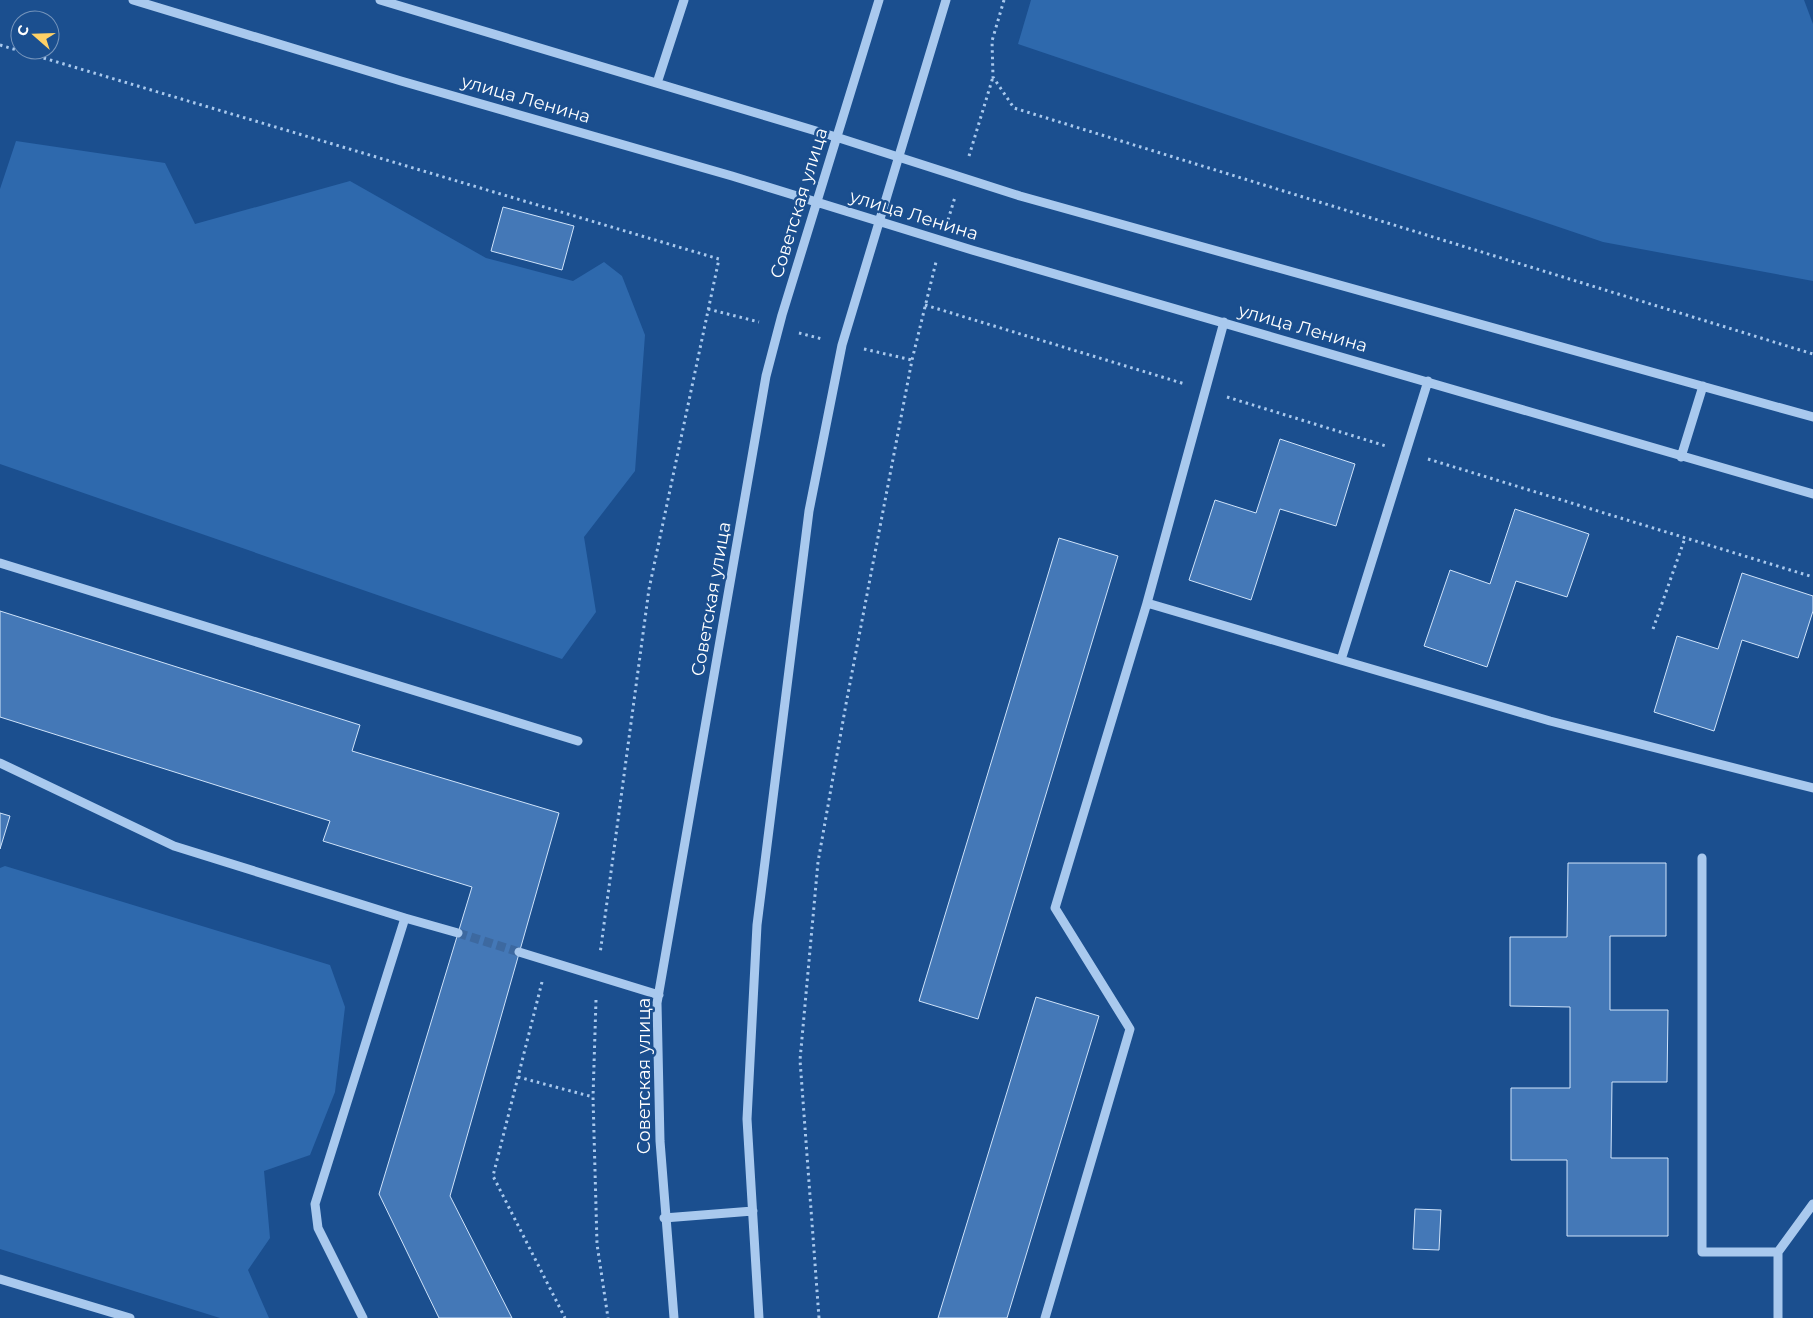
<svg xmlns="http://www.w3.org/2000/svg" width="1813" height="1318" font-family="Montserrat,sans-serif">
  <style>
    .green { fill: #2e69ad }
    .building { fill: #4478b7; stroke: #cfe3fa }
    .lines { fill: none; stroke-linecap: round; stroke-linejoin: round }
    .minor-tunnel { stroke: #3d69a0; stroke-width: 9; stroke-dasharray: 9 4.5; stroke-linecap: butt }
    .path { stroke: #a9c9ee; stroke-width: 3; stroke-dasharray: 2.5 4; stroke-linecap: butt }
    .minor { stroke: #a9c9ee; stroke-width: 9 }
    .labels { text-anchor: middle; stroke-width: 5; stroke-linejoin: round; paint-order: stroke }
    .street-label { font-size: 18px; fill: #fff; stroke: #1b4f8f }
  </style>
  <rect width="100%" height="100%" fill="#1b4f8f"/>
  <path class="green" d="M1031,0H1804L1813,24V281L1603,242L1018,44Z
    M16,141L165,163L195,224L350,181L486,258L573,281L604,262L622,276L645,335L635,471L584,537L596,612L562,659L0,464V189Z
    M5,866L330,965L345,1007L335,1092L310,1155L264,1171L270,1238L248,1270L269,1318H220L0,1249V868Z"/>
  <path class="building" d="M503,207L574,226L562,270L491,251Z
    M1280,439L1355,464L1336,526L1280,509L1251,600L1189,580L1215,500L1256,513Z
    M1515,509L1589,534L1567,597L1516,581L1487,667L1424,646L1450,570L1490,584Z
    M1059,538L1118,556L978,1019L919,1001Z
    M1742,573L1813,596V611L1798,658L1742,640L1714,731L1654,712L1677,636L1718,649Z
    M0,611L360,725L352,751L559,813L450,1196L512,1318H439L379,1194L472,887L323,841L330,821L0,717Z
    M0,813L10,816L0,849Z
    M1568,863H1666V936H1610V1010H1668L1667,1082H1612L1611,1158H1668V1236H1567V1160H1511V1088H1570V1007L1510,1006V937H1567Z
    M1036,997L1099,1016L1051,1173L1007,1318H938Z
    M1415,1209L1441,1210L1439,1250L1413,1249Z"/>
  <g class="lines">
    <path class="minor-tunnel" d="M458,933L519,952"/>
    <path class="path" d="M1004,0L992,41L993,77L1014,108L1813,354
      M0,45L719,259L649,589L600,954
      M969,156L993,77
      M948,220L955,197
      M925,305L1185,384
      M708,309L759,322
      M799,333L822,339
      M864,349L912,360
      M1227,397L1386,446
      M1428,459L1813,577
      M1653,629L1685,538
      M542,982L493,1176L565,1318
      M596,1000L593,1097L597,1244L608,1318
      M518,1077L593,1097
      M819,1318L800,1060L818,862L846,704L912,360L936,262"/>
    <path class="minor" d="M133,0L401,81L732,176L972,250L1813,494
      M380,0L836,137L1020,196L1813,417
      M657,83L684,0
      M1681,457L1703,386
      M0,563L578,741
      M1147,603L1224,322
      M1341,660L1550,721L1813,788
      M0,763L174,846L405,918L315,1204L318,1228L363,1318
      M1702,858V1252H1778
      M405,918L458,933
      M519,952L659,995
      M664,1218L753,1211
      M0,1279L130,1318
      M674,1318L660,1141L657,1003L766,376L782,315L879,0
      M759,1318L747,1119L757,925L809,511L842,345L946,0
      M1045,1318L1130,1029L1055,908L1147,603L1341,660L1428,381
      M1778,1318V1252L1813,1204"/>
  </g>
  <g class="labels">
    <g class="street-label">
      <text transform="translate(526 99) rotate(16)" y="6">улица Ленина</text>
      <text transform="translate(799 203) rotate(-73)" y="6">Советская улица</text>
      <text transform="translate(914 215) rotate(17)" y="6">улица Ленина</text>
      <text transform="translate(1303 328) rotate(16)" y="6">улица Ленина</text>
      <text transform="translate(711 599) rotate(-80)" y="6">Советская улица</text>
      <text transform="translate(644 1076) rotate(-90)" y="6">Советская улица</text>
    </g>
  </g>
  <g transform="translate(35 35) rotate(290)"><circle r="24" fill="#1b4f8f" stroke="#7695bc"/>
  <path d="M0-4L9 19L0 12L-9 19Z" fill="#ffd166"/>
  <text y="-8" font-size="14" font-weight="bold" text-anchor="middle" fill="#ffffff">С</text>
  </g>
</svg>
